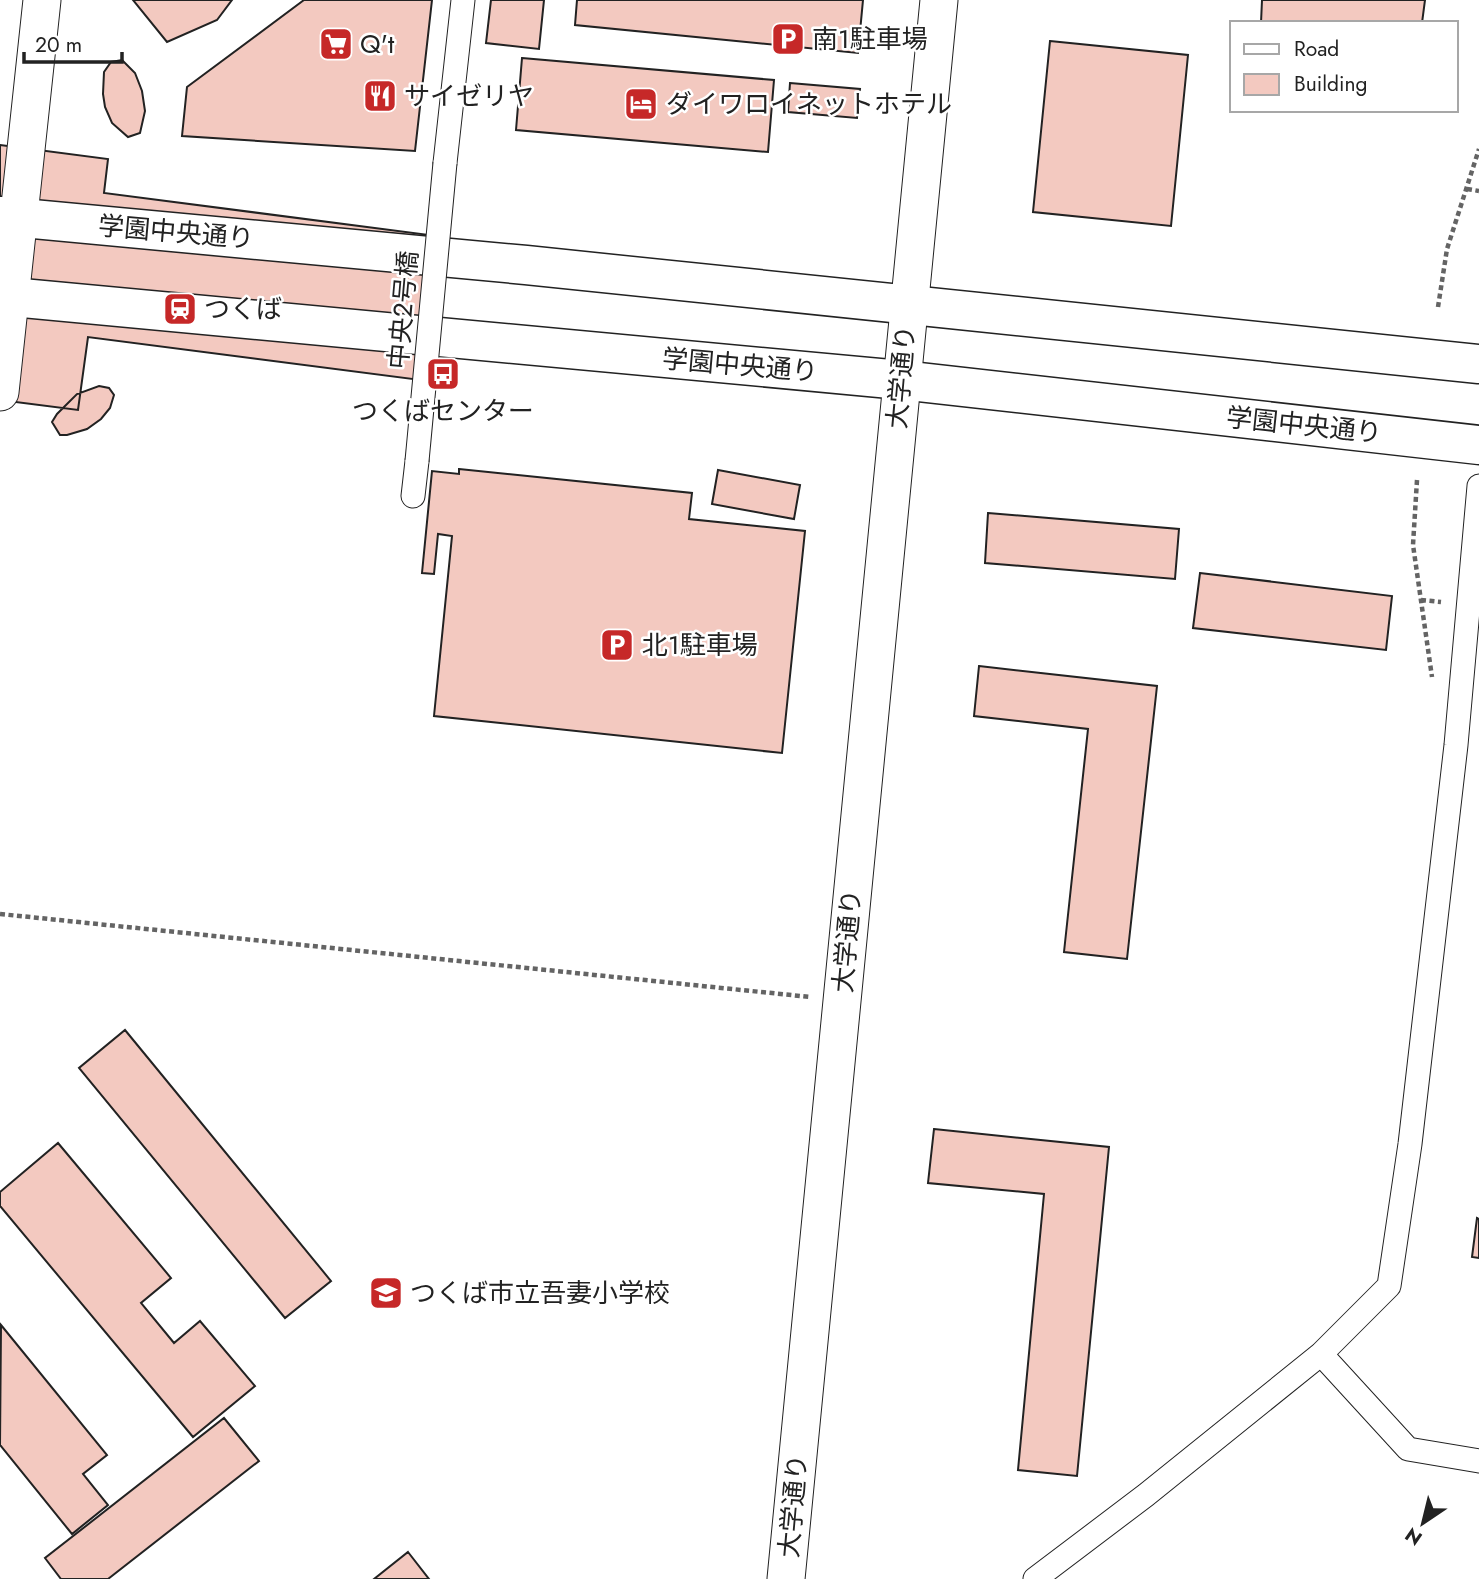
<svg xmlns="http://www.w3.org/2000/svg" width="1479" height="1579" font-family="Jost,'Noto Sans JP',sans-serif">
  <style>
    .building { fill: #f3c9c0; stroke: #222; stroke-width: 2 }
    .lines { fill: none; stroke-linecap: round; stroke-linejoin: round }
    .pedestrian-casing { stroke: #222; stroke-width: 25 }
    .tertiary-casing { stroke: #222; stroke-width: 39 }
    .primary-casing { stroke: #222; stroke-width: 41 }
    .path { stroke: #646464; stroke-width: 4.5; stroke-dasharray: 5 3.5; stroke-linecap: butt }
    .pedestrian { stroke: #fff; stroke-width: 23 }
    .tertiary { stroke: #fff; stroke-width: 37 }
    .primary { stroke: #fff; stroke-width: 38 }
    .pedestrian-bridge-casing { stroke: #222; stroke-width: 25; stroke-linecap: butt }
    .pedestrian-bridge { stroke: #fff; stroke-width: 23 }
    .labels { text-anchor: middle; stroke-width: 5; stroke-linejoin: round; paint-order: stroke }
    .poi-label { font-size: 26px; fill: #222; stroke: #fff; text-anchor: start }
    .street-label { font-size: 26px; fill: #222; stroke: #fff }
  </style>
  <rect width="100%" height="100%" fill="#fff"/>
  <path class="building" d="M133,0H232L217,20L167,42Z
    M304,0H432L415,151L182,136L187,87Z
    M491,0H544L539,49L486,43Z
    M577,0H863L858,53L575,25Z
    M1262,0H1425L1422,23H1261Z
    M1050,41L1188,55L1171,226L1033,212Z
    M522,58L774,80L768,152L516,130Z
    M122,60L135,73L142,91L145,111L140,133L128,137L112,123L105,107L103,94L104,72L111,62Z
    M790,83L860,89L857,118L788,112Z
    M0,145L108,159L104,193L437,236L420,380L88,337L78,410L0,400Z
    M99,386L109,388L114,395L110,408L101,419L87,429L67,435H60L52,422L57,414L77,394Z
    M459,469L692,493L689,519L805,531L782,753L434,716L452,536L438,534L434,574L422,573L432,471L459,474Z
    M718,470L800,485L794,519L712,504Z
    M988,513L1179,529L1175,579L985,563Z
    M1200,573L1392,596L1386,650L1193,628Z
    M979,666L1157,686L1127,959L1064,952L1088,729L974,716Z
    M125,1030L331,1281L285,1318L79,1068Z
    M934,1129L1109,1147L1077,1476L1018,1470L1044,1194L928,1183Z
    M58,1143L171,1278L141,1303L174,1343L200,1321L255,1386L193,1437L0,1206V1192Z
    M1477,1218L1479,1219V1258L1472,1257Z
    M1,1325L107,1455L83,1474L108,1505L72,1534L0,1445Z
    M224,1418L259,1461L108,1579H61L45,1558Z
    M408,1552L429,1579H374Z"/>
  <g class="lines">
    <defs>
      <path id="pedestrian" d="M445,163L463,0
        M413,496L417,461
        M1321,1354L1408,1449L1479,1461
        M1035,1579L1146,1495L1321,1354L1389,1286L1410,1144L1456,745L1479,486"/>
      <path id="tertiary" d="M0,392L42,0
        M786,1579L939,0"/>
      <path id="primary" d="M0,216L526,265L1479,364
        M0,296L901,380L1479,445"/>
    </defs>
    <use href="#pedestrian" class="pedestrian-casing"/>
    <use href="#tertiary" class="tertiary-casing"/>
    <use href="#primary" class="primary-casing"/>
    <path class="path" d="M1467,189L1479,191
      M1438,307L1447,249L1479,149
      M1417,480L1413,545L1432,677
      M1421,600L1441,602
      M0,914L810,997"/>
    <use href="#pedestrian" class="pedestrian"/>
    <use href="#tertiary" class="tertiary"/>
    <use href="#primary" class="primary"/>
    <defs>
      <path id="pedestrian-bridge" d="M417,461L445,163"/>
    </defs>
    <use href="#pedestrian-bridge" class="pedestrian-bridge-casing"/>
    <use href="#pedestrian-bridge" class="pedestrian-bridge"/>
  </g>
  <defs>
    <symbol id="parking-square" viewBox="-11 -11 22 22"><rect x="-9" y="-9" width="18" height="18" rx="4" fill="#c62828" stroke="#fff"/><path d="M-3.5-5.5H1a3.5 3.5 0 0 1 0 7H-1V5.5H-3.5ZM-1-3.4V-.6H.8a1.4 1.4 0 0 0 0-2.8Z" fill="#fff"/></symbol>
    <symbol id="supermarket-square" viewBox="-11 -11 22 22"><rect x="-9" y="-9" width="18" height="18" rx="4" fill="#c62828" stroke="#fff"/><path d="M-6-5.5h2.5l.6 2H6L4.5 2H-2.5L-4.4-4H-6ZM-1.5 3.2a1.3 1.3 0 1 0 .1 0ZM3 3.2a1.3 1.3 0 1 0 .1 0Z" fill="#fff"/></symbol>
    <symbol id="restaurant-square" viewBox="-11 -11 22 22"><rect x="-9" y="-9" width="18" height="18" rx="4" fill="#c62828" stroke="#fff"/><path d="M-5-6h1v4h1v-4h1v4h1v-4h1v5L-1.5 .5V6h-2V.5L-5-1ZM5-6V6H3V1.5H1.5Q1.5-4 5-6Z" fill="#fff"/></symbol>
    <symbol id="hotel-square" viewBox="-11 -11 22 22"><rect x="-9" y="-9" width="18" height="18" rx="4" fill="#c62828" stroke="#fff"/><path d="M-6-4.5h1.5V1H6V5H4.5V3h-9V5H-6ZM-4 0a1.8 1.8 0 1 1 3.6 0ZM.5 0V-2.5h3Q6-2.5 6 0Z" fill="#fff"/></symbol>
    <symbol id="station-square" viewBox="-11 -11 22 22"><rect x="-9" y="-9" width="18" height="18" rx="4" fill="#c62828" stroke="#fff"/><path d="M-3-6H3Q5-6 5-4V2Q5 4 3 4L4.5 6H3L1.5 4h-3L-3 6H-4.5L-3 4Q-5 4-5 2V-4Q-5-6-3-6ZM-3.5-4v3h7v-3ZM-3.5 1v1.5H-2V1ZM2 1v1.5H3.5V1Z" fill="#fff"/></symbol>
    <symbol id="bus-square" viewBox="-11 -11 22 22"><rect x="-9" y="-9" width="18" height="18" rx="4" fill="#c62828" stroke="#fff"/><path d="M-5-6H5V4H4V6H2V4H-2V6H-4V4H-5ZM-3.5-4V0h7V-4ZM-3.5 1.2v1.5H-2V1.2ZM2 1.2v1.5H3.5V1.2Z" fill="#fff"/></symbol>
    <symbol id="school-square" viewBox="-11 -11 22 22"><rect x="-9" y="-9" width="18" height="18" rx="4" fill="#c62828" stroke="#fff"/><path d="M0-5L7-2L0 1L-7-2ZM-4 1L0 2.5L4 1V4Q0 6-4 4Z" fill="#fff"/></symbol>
  </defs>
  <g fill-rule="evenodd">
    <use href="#parking-square" x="769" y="20" width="38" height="38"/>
    <use href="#supermarket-square" x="317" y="25" width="38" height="38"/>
    <use href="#restaurant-square" x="361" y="77" width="38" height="38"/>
    <use href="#hotel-square" x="622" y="85" width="38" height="38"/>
    <use href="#station-square" x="161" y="290" width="38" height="38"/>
    <use href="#bus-square" x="424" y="355" width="38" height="38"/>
    <use href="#parking-square" x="598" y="626" width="38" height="38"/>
    <use href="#school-square" x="367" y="1274" width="38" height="38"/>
  </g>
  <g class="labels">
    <g class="poi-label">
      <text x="812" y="48">南1駐車場</text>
      <text x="360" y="53">Q't</text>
      <text x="404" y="105">サイゼリヤ</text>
      <text x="666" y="113">ダイワロイネットホテル</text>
      <text x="204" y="318">つくば</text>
      <text x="443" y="420" text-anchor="middle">つくばセンター</text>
      <text x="642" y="654">北1駐車場</text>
      <text x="410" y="1302">つくば市立吾妻小学校</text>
    </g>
    <g class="street-label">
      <text transform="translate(176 232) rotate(5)" y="9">学園中央通り</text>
      <text transform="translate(403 310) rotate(-85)" y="9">中央2号橋</text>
      <text transform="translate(740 365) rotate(5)" y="9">学園中央通り</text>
      <text transform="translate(901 377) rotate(-85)" y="9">大学通り</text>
      <text transform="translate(1304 425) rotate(6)" y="9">学園中央通り</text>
      <text transform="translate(847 941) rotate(-85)" y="9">大学通り</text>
      <text transform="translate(793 1506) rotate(-85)" y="9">大学通り</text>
    </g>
  </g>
  <rect x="1230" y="21" width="228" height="91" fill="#ffffff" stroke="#a7a7a7" stroke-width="2"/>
  <rect x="1244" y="44" width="35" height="10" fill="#ffffff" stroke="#a7a7a7" stroke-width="2"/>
  <text x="1294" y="56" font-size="21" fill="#222222">Road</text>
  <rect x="1244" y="74" width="35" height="21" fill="#f3c9c0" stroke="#a7a7a7" stroke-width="2"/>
  <text x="1294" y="91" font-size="21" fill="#222222">Building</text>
  <g transform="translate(1423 1523) rotate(215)" stroke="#ffffff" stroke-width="5" paint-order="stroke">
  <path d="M0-5L12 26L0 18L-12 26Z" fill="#222222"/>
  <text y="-10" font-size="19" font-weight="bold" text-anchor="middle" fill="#222222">N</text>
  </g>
  <path d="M24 52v10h98v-10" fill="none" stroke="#222222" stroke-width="3.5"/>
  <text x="35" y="52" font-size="21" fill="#222222" stroke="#ffffff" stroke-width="5" paint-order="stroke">20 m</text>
</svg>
